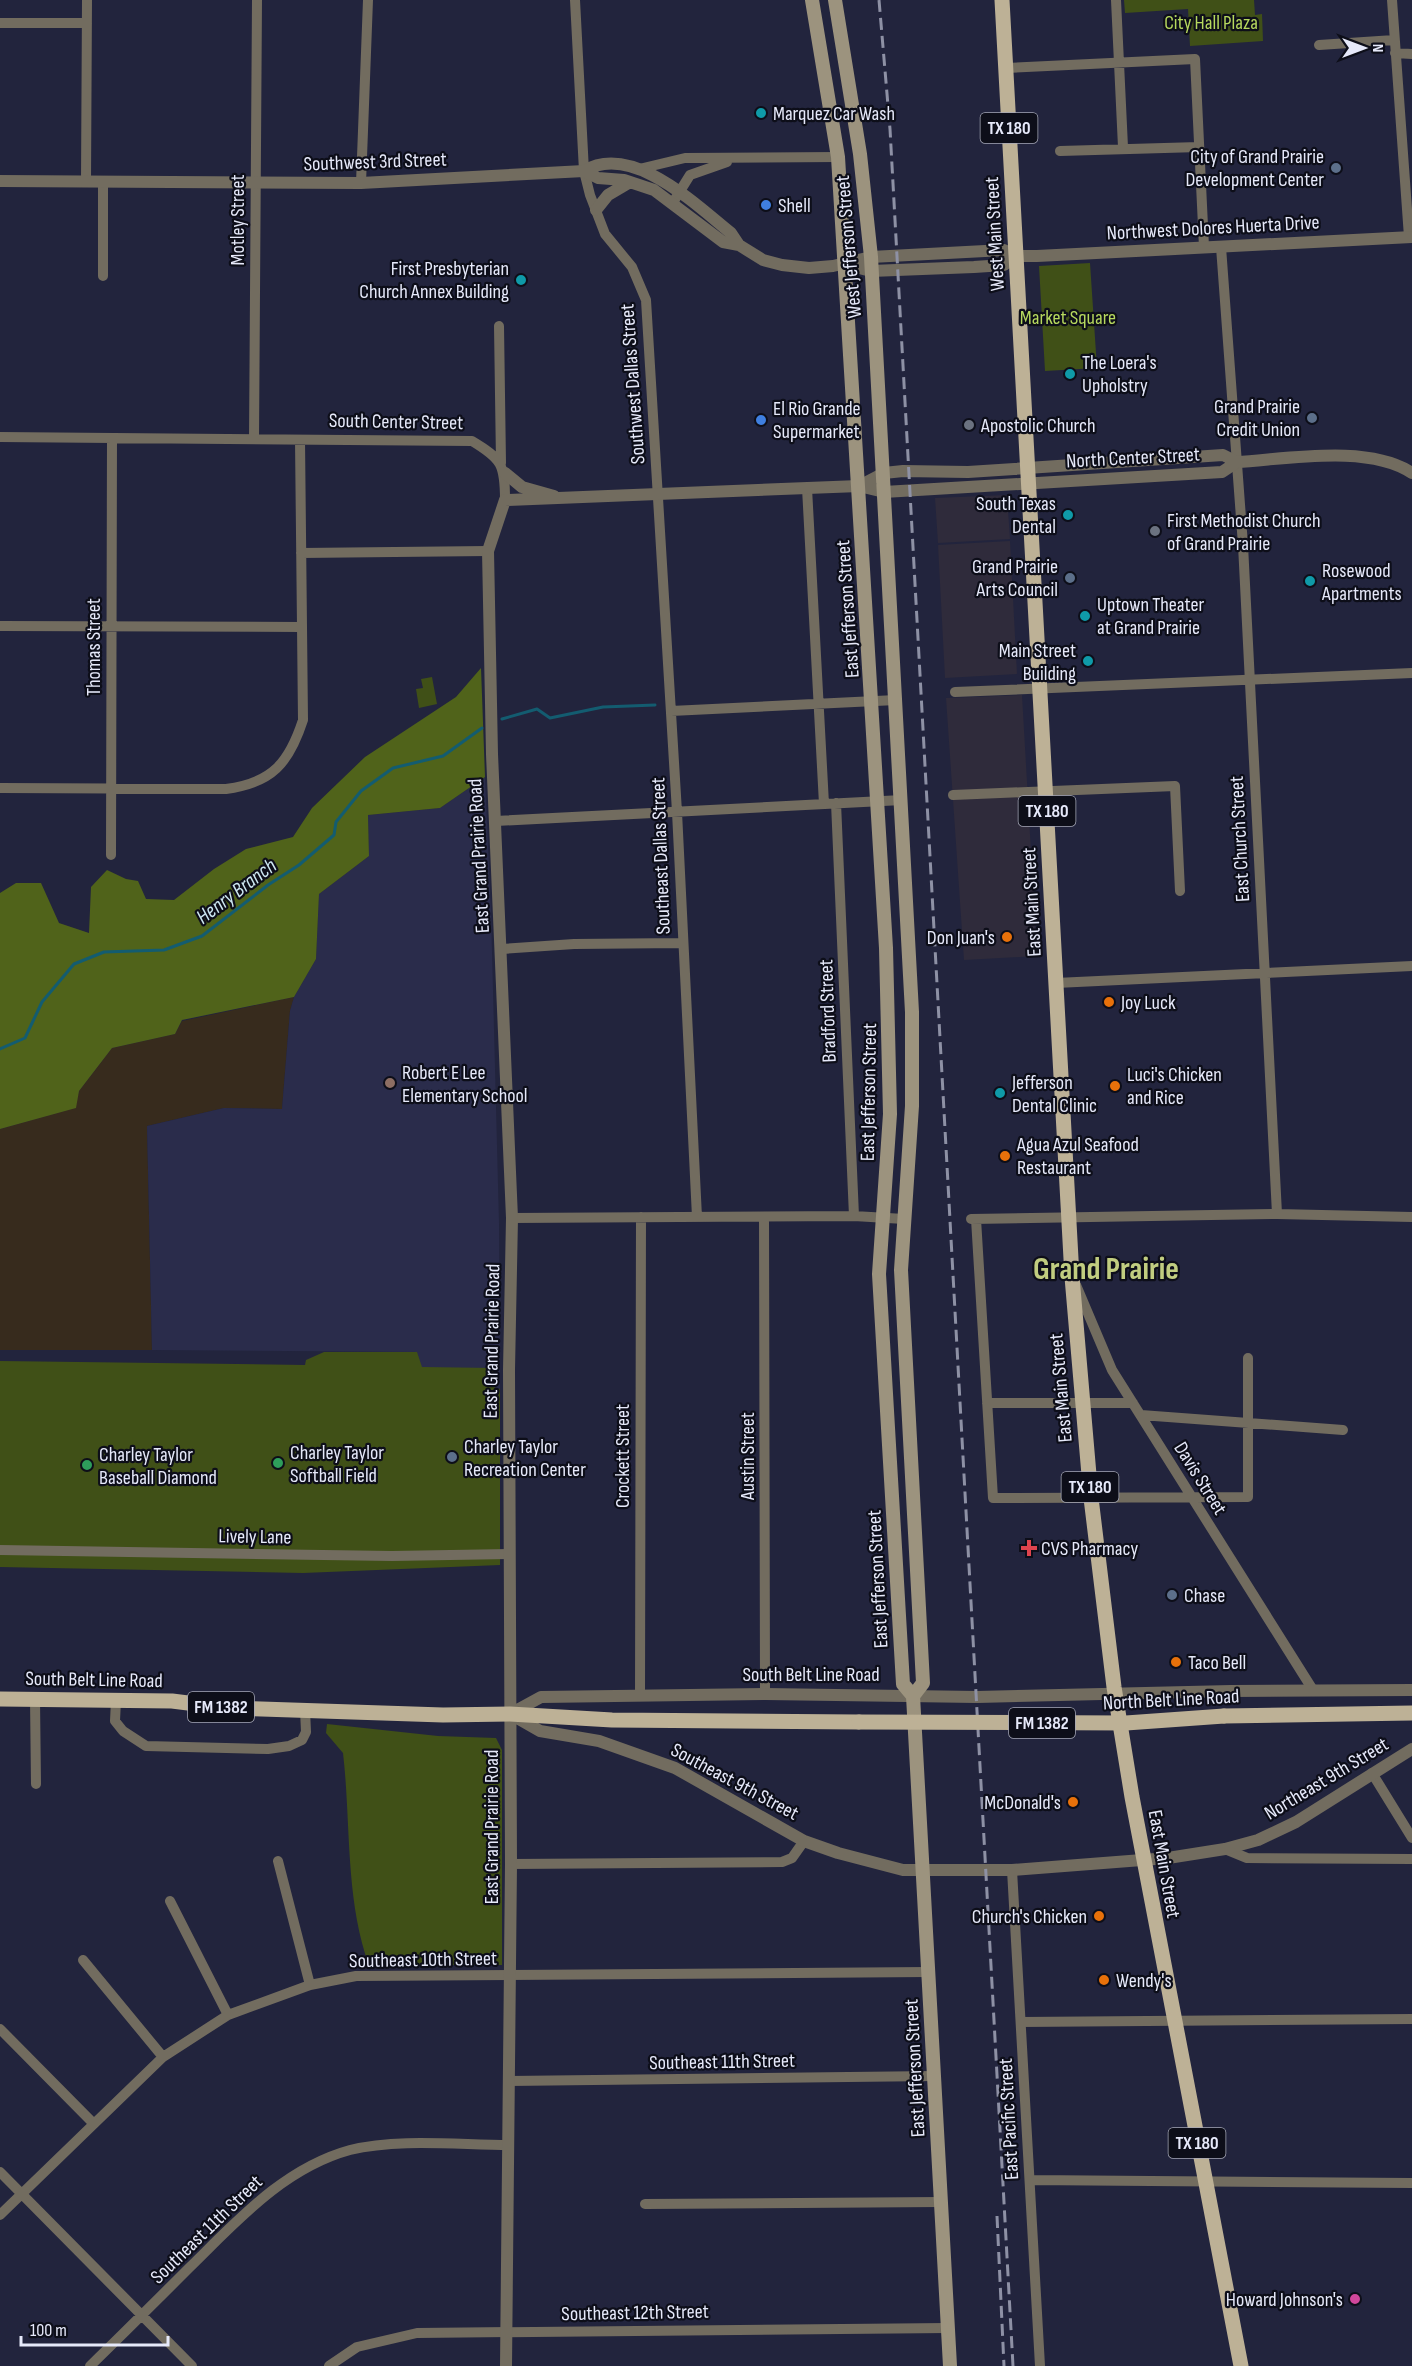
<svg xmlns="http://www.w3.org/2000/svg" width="1412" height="2366" font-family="'Sofia Sans Condensed',sans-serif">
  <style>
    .commercial { fill: #2f2b3b }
    .industrial { fill: #372b1d }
    .built { fill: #2a2c4b }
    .green { fill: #405017 }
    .forest { fill: #50631a }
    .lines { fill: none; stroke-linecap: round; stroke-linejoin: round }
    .stream { stroke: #135c70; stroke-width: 3 }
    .minor { stroke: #726c5f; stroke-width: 10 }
    .tertiary { stroke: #726c5f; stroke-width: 12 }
    .secondary { stroke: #9c937e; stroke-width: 14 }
    .primary { stroke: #bdb196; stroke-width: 15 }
    .rail { stroke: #8e91a5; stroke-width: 3; stroke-dasharray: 12 6; stroke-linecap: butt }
    .primary-bridge { stroke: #bdb196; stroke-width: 15 }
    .culture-dot { fill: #0f9aa8; stroke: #0d0e19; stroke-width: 2 }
    .service-dot { fill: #5c6f8a; stroke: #0d0e19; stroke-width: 2 }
    .shop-dot { fill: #3f7fe0; stroke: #0d0e19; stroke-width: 2 }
    .worship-dot { fill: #6b7280; stroke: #0d0e19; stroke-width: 2 }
    .food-dot { fill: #e8710a; stroke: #0d0e19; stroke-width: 2 }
    .education-dot { fill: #8d6e63; stroke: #0d0e19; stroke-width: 2 }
    .leisure-dot { fill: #2e9e5b; stroke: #0d0e19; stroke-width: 2 }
    .health-dot { fill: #e0444e; stroke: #0d0e19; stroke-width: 2 }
    .hotel-dot { fill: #d1479c; stroke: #0d0e19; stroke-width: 2 }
    .labels { text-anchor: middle; stroke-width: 4.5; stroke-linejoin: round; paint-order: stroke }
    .shield { fill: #0d0e19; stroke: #a5a7b6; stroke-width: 1.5 }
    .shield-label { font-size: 18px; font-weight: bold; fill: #e6e9fa }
    .park-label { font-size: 20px; fill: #b6d85e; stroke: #0d0e19 }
    .poi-label { font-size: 20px; fill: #e6e9fa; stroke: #0d0e19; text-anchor: start }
    .street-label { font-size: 20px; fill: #e6e9fa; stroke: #0d0e19 }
    .water-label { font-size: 21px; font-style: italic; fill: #cee8f2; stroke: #0d0e19 }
    .town-label { font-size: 32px; font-weight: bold; fill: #c1cd80; stroke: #0d0e19 }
  </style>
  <rect width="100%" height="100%" fill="#22243d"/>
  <path class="commercial" d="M1007,495L1010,539L938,543L935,498Z
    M1010,541L1017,674L945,678L938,545Z
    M1022,695L1037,956L964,960L946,698Z"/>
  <path class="industrial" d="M294,997L290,1011L282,1109L224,1108L147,1126L152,1350H0V1129L75,1108L79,1091L112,1048L175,1034L182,1021Z"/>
  <path class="built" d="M485,777L491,913L499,1223L500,1389L440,1385L424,1375L416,1352L152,1350L147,1126L224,1108L282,1109L290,1011L294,997L316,959L319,894L369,856L368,815L440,808Z"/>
  <path class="green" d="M1124,0H1254L1255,15L1262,14L1263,41L1190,46L1188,9L1125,13Z
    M1090,263L1097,368L1045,371L1039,266Z
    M432,677L437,704L419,708L416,689L423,688L421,679Z
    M324,1352H417L422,1367L495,1368V1388L500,1389V1565L303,1573L0,1567V1361L305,1365L306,1360Z
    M327,1724L438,1736L496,1738L502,1750V1965H369C345,1900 351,1821 343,1753L326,1733Z"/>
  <path class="forest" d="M481,668L485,777L440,808L368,815L369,856L319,894L316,959L294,997L182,1020L175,1034L112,1048L79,1091L76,1108L0,1129V893L16,883H41L59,923L89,933L91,887L107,870L126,879L138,881L146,899L174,900L214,869L246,849L293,837L312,808L365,757L456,697Z"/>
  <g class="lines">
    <path class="stream" d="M502,719L537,709L550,718L603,707L655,705
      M0,1049L25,1038L42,1002L74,964L104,952L164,950L202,936L268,885L299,865L334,835L336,822L361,791L393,768L443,756L482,728"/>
    <path class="minor" d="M575,0L584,171L590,195L605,234L632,267L646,300L677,812L697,1217
      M1116,0L1123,147
      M1392,0L1409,237
      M0,23H87
      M1319,45L1394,40
      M1395,53L1412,54
      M1006,68L1195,59L1204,247
      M1060,151L1199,147
      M639,169L685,158L838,157
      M86,181L87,0
      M361,183L368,0
      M672,204L690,175L727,162
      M1221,247L1243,545L1277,1214
      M103,276V182
      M499,326L501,463
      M0,437L472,441C502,459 505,465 505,500
      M254,439L257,0
      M807,488L824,804
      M301,553L488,551
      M0,626L302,627
      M955,692L1412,673
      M671,711L896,700
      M0,788L226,789C272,783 289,763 303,720L300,440
      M953,795L1175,786L1180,891
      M836,803L854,1216
      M496,821L902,800
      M111,855L112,438
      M502,949L574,944L682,943
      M1056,983L1412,966
      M764,1217L765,1694
      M512,1218L854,1216L904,1219
      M971,1219L1277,1214L1412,1217
      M976,1219L993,1498L1248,1497V1358
      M1076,1285L1112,1370L1313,1690
      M987,1403H1133
      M1141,1415L1343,1430
      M0,1550L392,1556L509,1554
      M640,1696L641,1217
      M35,1699L36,1784
      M116,1700L115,1721L123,1731L146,1746L268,1749L289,1746L302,1740L306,1732L305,1710
      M1372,1773L1412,1838
      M1225,1849L1247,1858L1412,1859
      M278,1861L310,1985
      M511,1864L782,1862L792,1858L804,1841
      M1012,1870L1040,2366
      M170,1901L228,2015
      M83,1960L163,2057
      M1021,2022L1412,2019
      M0,2029L93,2123
      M509,2081L935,2076
      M0,2172L192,2366
      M1030,2180L1412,2183
      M645,2204L942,2202
      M0,2215L163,2057L228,2015L310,1985L356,1976L928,1972
      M90,2366C124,2333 157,2300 190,2267C237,2221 284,2168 350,2150C398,2138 459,2145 509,2145
      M329,2366L357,2347L417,2333L948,2328"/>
    <path class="tertiary" d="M584,171L598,178L624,180L654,190L723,242L739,245L763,260L782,265L809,268L833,266L871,257L1004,250L1016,256H1037L1412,237
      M0,181L361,183L584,171C632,142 696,205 731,233L739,245
      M596,210L608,195L630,182
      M847,265L871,271L974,267L1004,265L1016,256
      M505,473L522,487L554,496
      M859,486L884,473L903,471L968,472L1223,455L1237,462
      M510,1714L541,1697L765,1694L977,1697L1231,1691L1412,1690
      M512,1715L540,1731L599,1741L675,1768L804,1841L838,1853L903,1870H1012L1168,1858L1225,1849L1258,1840L1296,1822L1412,1749
      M506,2366L511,1864L509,1370L512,1218L492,754L488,551L505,500L859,486L884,492L1222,472L1237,462C1288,459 1369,444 1412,473"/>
    <path class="secondary" d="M812,0L838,157L886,948L890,1114L879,1274L903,1684L913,1696L950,2366
      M835,0L860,154L871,257L912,1012V1106L901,1270L923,1683L913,1696"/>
    <path class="primary" d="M1002,0L1072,1277L1091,1498L1114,1687L1132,1797L1241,2366
      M0,1699L172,1701L228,1708L443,1715L510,1714L612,1720L859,1722
      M1224,1716L1412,1713"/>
    <path class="rail" d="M879,0L890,129L1013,2366
      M997,2216L1004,2366"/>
    <path class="primary-bridge" d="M859,1722L1126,1723L1224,1716"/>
  </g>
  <g class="culture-dot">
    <circle cx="761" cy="113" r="6"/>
    <circle cx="521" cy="280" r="6"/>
    <circle cx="1070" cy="374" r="6"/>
    <circle cx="1068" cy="515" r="6"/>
    <circle cx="1310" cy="581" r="6"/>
    <circle cx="1085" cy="616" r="6"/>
    <circle cx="1088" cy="661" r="6"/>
    <circle cx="1000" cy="1093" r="6"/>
  </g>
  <g class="service-dot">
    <circle cx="1336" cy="168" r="6"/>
    <circle cx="1312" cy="418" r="6"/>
    <circle cx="1070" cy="578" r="6"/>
    <circle cx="452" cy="1457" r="6"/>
    <circle cx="1172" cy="1595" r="6"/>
  </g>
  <g class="shop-dot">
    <circle cx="766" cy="205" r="6"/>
    <circle cx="761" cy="420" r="6"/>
  </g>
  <g class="worship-dot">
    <circle cx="969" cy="425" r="6"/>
    <circle cx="1155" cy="531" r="6"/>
  </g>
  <g class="food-dot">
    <circle cx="1007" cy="937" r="6"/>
    <circle cx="1109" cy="1002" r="6"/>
    <circle cx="1115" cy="1086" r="6"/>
    <circle cx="1005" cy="1156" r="6"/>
    <circle cx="1176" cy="1662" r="6"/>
    <circle cx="1073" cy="1802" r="6"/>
    <circle cx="1099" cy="1916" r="6"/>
    <circle cx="1104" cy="1980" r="6"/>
  </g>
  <circle class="education-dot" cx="390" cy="1083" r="6"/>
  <g class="leisure-dot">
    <circle cx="278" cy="1463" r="6"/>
    <circle cx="87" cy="1465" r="6"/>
  </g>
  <path class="health-dot" d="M1026 1539h6v6h6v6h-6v6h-6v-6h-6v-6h6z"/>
  <circle class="hotel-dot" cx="1355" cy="2299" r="6"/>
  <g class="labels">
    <g class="shield">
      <rect x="980.5" y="113" width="57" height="30" rx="4.5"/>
      <rect x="1018.5" y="796" width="57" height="30" rx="4.5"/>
      <rect x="1061.5" y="1472" width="57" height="30" rx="4.5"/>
      <rect x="188" y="1692" width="66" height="30" rx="4.5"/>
      <rect x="1009" y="1708" width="66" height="30" rx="4.5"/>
      <rect x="1168.5" y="2128" width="57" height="30" rx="4.5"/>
    </g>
    <g class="shield-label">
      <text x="1009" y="134">TX 180</text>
      <text x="1047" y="817">TX 180</text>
      <text x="1090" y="1493">TX 180</text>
      <text x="221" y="1713">FM 1382</text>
      <text x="1042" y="1729">FM 1382</text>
      <text x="1197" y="2149">TX 180</text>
    </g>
    <g class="park-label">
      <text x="1211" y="29">City Hall Plaza</text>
      <text x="1068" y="324">Market Square</text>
    </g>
    <g class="poi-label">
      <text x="773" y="120">Marquez Car Wash</text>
      <text x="1324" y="163" text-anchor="end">City of Grand Prairie<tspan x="1324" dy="23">Development Center</tspan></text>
      <text x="778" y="212">Shell</text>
      <text x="509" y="275" text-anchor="end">First Presbyterian<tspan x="509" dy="23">Church Annex Building</tspan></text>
      <text x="1082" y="369">The Loera's<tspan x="1082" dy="23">Upholstry</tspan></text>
      <text x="1300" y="413" text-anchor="end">Grand Prairie<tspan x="1300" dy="23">Credit Union</tspan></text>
      <text x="773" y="415">El Rio Grande<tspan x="773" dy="23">Supermarket</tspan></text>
      <text x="981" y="432">Apostolic Church</text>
      <text x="1056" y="510" text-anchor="end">South Texas<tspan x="1056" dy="23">Dental</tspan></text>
      <text x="1167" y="527">First Methodist Church<tspan x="1167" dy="23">of Grand Prairie</tspan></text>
      <text x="1058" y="573" text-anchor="end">Grand Prairie<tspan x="1058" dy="23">Arts Council</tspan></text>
      <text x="1322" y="577">Rosewood<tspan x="1322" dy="23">Apartments</tspan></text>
      <text x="1097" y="611">Uptown Theater<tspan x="1097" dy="23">at Grand Prairie</tspan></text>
      <text x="1076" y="657" text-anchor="end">Main Street<tspan x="1076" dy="23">Building</tspan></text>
      <text x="995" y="944" text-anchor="end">Don Juan's</text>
      <text x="1121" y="1009">Joy Luck</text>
      <text x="402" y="1079">Robert E Lee<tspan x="402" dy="23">Elementary School</tspan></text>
      <text x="1127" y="1081">Luci's Chicken<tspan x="1127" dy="23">and Rice</tspan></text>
      <text x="1012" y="1089">Jefferson<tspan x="1012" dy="23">Dental Clinic</tspan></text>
      <text x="1017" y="1151">Agua Azul Seafood<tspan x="1017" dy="23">Restaurant</tspan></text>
      <text x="464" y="1453">Charley Taylor<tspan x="464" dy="23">Recreation Center</tspan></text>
      <text x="290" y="1459">Charley Taylor<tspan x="290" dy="23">Softball Field</tspan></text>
      <text x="99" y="1461">Charley Taylor<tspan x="99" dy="23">Baseball Diamond</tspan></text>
      <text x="1041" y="1555">CVS Pharmacy</text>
      <text x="1184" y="1602">Chase</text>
      <text x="1188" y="1669">Taco Bell</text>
      <text x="1061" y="1809" text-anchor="end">McDonald's</text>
      <text x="1087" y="1923" text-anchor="end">Church's Chicken</text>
      <text x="1116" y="1987">Wendy's</text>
      <text x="1343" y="2306" text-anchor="end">Howard Johnson's</text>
    </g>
    <g class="street-label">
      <text transform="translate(375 161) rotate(-2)" y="7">Southwest 3rd Street</text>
      <text transform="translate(237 220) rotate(-90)" y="7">Motley Street</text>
      <text transform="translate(1213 227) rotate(-3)" y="7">Northwest Dolores Huerta Drive</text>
      <text transform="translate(994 234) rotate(-93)" y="7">West Main Street</text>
      <text transform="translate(848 247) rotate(-95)" y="7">West Jefferson Street</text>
      <text transform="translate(632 384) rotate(-94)" y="7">Southwest Dallas Street</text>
      <text transform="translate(396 421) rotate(1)" y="7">South Center Street</text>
      <text transform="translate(1133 457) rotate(-3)" y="7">North Center Street</text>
      <text transform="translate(847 609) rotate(-94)" y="7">East Jefferson Street</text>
      <text transform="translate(93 647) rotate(-90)" y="7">Thomas Street</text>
      <text transform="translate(1239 839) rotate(-93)" y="7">East Church Street</text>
      <text transform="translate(478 856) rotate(-93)" y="7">East Grand Prairie Road</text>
      <text transform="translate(660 856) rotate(-92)" y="7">Southeast Dallas Street</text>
      <text transform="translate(1031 902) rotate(-93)" y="7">East Main Street</text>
      <text transform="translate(827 1011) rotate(-92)" y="7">Bradford Street</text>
      <text transform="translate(868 1092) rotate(-89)" y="7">East Jefferson Street</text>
      <text transform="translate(491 1341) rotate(-89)" y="7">East Grand Prairie Road</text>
      <text transform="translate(1060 1388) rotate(-95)" y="7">East Main Street</text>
      <text transform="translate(622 1456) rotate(-90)" y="7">Crockett Street</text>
      <text transform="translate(747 1456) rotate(-90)" y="7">Austin Street</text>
      <text transform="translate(1201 1478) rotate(58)" y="7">Davis Street</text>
      <text transform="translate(255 1536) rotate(1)" y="7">Lively Lane</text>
      <text transform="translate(877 1579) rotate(-93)" y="7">East Jefferson Street</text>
      <text x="811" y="1681">South Belt Line Road</text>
      <text transform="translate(94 1679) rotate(1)" y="7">South Belt Line Road</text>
      <text transform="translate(1171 1699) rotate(-3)" y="7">North Belt Line Road</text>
      <text transform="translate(1326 1778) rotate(-31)" y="7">Northeast 9th Street</text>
      <text transform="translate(735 1781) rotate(28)" y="7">Southeast 9th Street</text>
      <text transform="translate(491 1827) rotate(-90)" y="7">East Grand Prairie Road</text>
      <text transform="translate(1165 1864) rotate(80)" y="7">East Main Street</text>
      <text transform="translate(423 1959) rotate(-1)" y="7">Southeast 10th Street</text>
      <text transform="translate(722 2061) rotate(-1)" y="7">Southeast 11th Street</text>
      <text transform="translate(914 2068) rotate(-93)" y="7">East Jefferson Street</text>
      <text transform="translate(1008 2119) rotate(-93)" y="7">East Pacific Street</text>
      <text transform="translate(206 2229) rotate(-44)" y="7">Southeast 11th Street</text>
      <text transform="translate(635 2312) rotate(-1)" y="7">Southeast 12th Street</text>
    </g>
    <g class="water-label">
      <text transform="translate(236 891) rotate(-37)" y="7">Henry Branch</text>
    </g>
    <g class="town-label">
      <text x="1106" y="1279">Grand Prairie</text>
    </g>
  </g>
  <g transform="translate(1364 48) rotate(90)" stroke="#0d0e19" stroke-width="4.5" paint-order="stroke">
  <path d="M0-4.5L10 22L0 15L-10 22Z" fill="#e6e9fa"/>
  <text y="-9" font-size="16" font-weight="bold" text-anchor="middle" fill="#e6e9fa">N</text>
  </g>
  <path d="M21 2336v9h147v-9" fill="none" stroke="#e6e9fa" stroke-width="3"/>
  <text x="30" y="2336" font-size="18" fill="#e6e9fa" stroke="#0d0e19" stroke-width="4.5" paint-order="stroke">100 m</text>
</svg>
